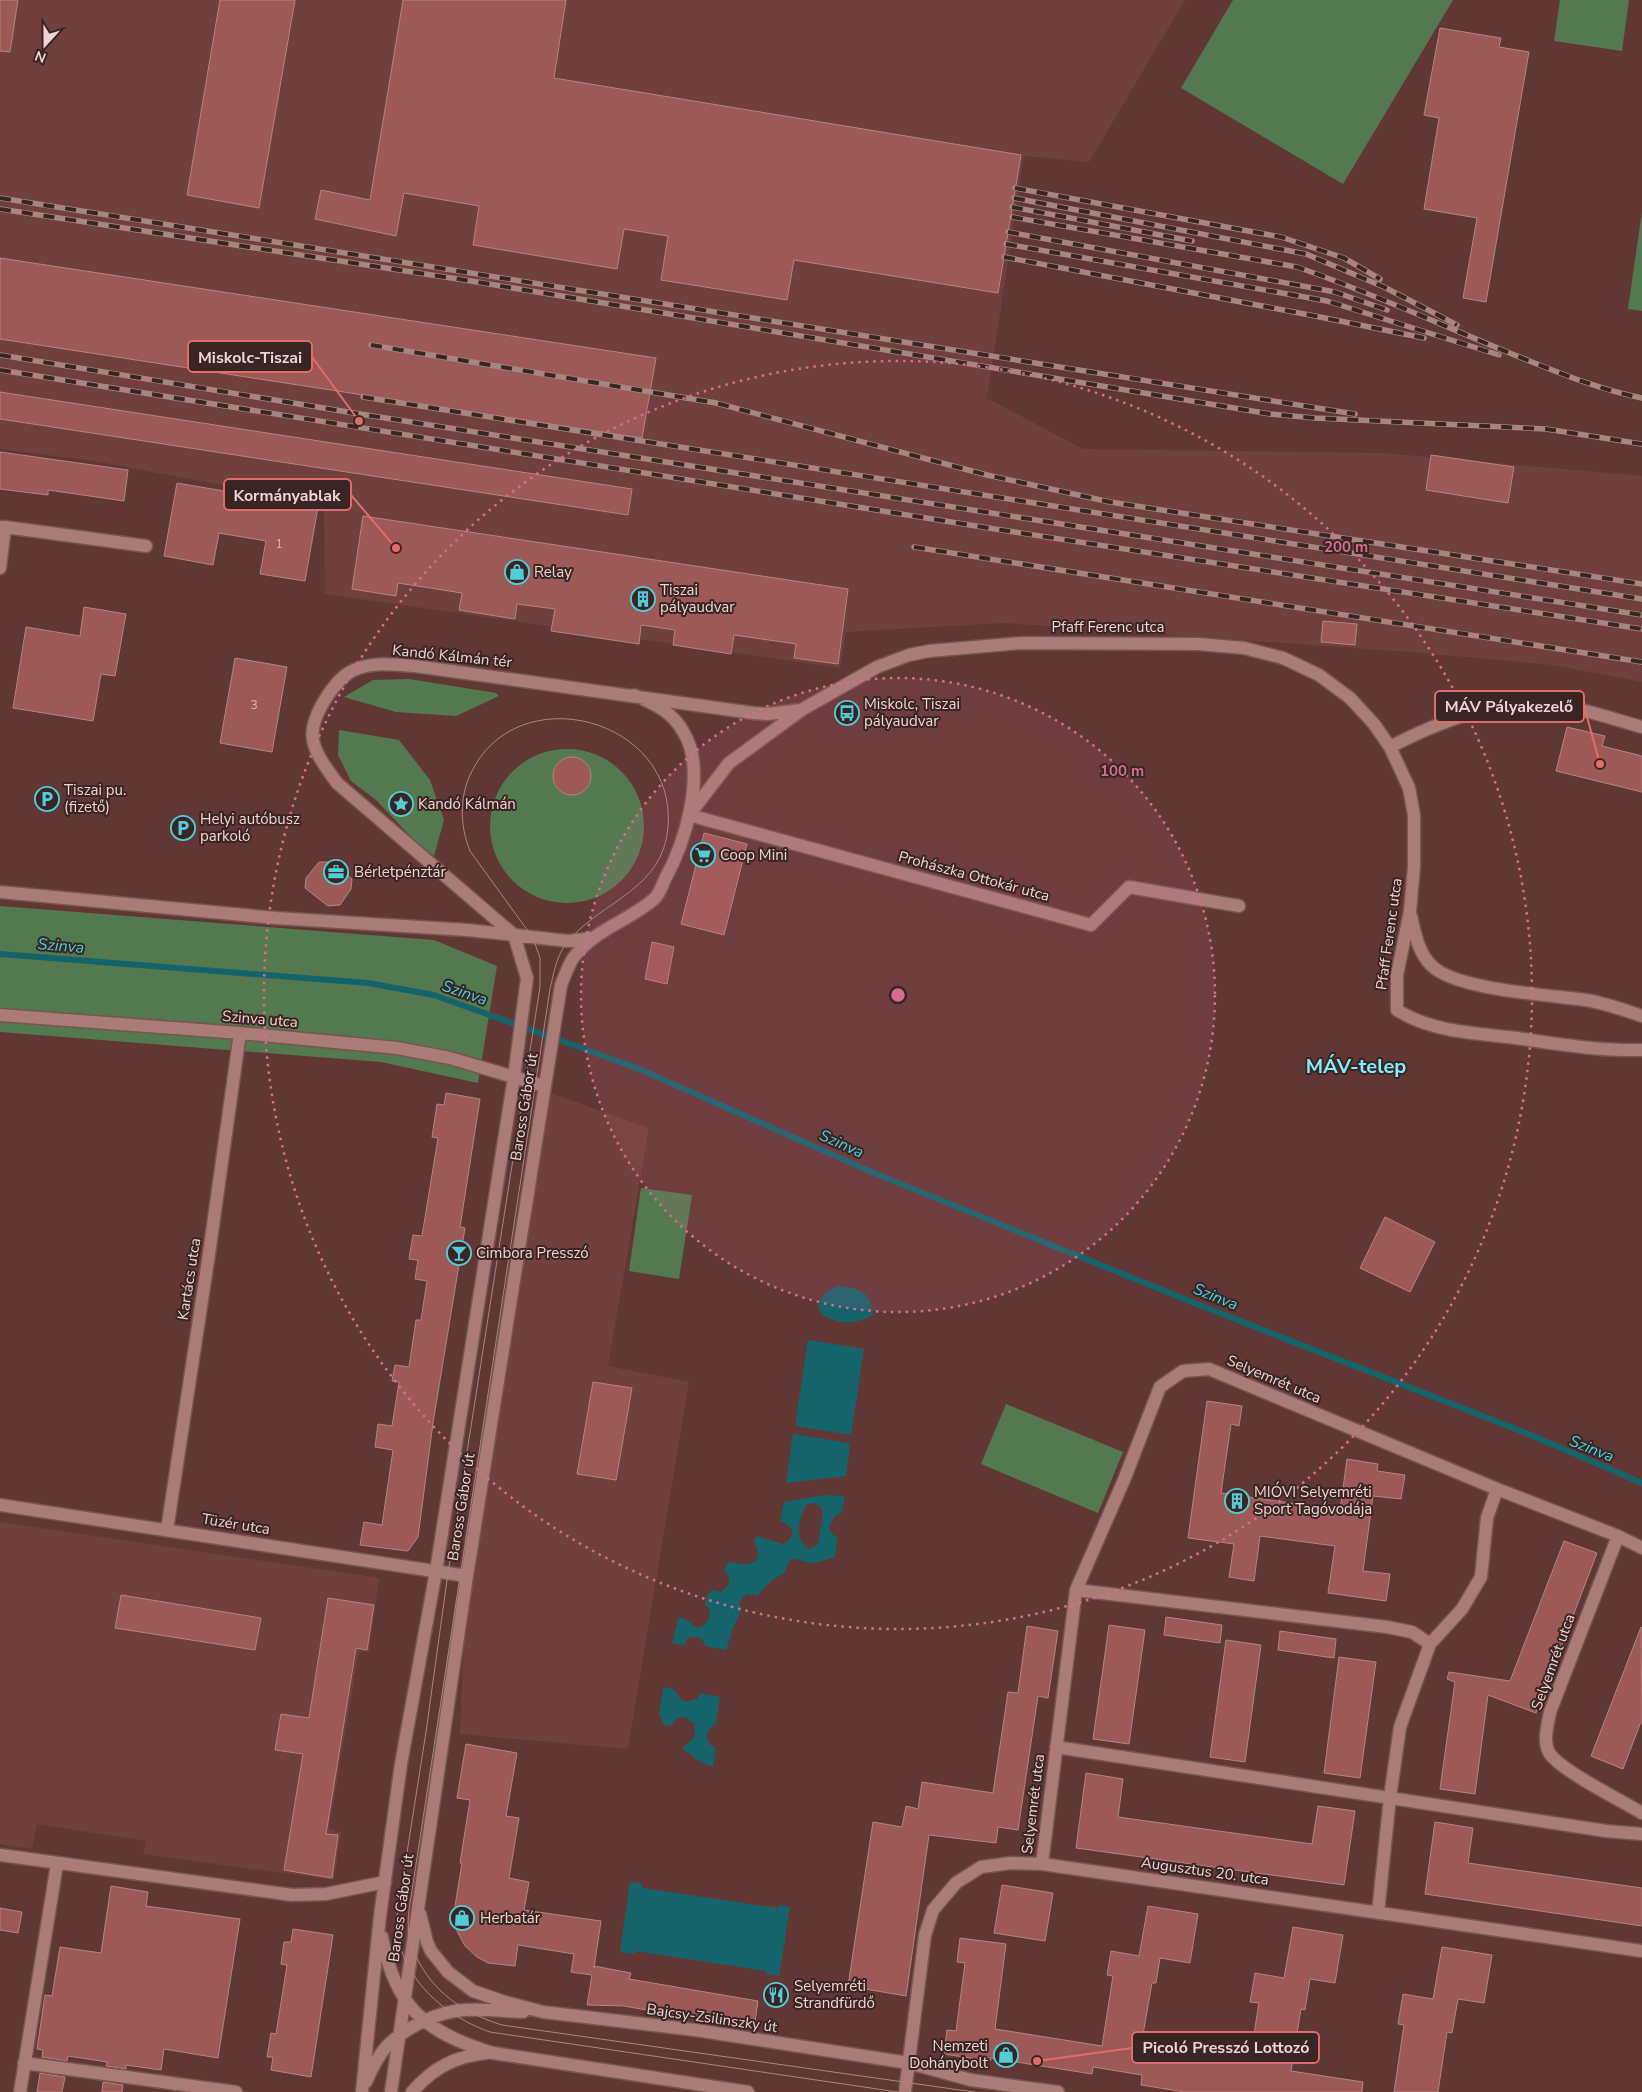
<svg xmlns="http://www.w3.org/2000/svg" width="1642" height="2092" font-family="'Nunito Sans',sans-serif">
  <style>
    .built { fill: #713f3d }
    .green { fill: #547951 }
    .water { fill: #15646a; fill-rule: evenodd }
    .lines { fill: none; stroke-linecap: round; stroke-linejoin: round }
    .stream { stroke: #15646a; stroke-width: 6 }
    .building { fill: #9d5957; stroke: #b48481 }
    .street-casing { stroke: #775453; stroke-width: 15 }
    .secondary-casing { stroke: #775453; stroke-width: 15 }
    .street { stroke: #ab7b78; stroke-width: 12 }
    .secondary { stroke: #ab7b78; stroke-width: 12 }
    .tram { stroke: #a78583; stroke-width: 1 }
    .rail-casing { stroke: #a78583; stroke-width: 5.5 }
    .rail { stroke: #392524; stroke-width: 4; stroke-dasharray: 11; stroke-linecap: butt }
    .ring { fill: none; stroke: #d66d91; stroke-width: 2.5; stroke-dasharray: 2.5 5 }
    .labels { text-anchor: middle; stroke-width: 4; stroke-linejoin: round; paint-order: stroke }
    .number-label { font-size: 12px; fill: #dab5b3 }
    .poi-label { font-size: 15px; fill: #efd4d2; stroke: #392524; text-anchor: start }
    .street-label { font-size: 15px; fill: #efd4d2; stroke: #392524 }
    .water-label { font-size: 16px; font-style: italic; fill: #44d5e0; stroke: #392524 }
    .district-label { font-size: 20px; font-weight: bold; fill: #83eef7; stroke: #392524 }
    .centre { fill: #d66d91; stroke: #392524; stroke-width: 2.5 }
    .ring-label { font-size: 15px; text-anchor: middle; font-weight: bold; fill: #d66d91; stroke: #392524; stroke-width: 4; stroke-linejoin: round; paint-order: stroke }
    .leader { fill: none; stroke: #e06d6c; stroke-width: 2 }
    .callout-dot { fill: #e06d6c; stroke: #392524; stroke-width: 2 }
    .callout { fill: #392524; stroke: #e06d6c; stroke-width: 2 }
    .callout-label { font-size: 16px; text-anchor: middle; font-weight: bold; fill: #efd4d2 }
  </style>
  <rect width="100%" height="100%" fill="#613735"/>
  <path class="built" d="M0,0H1185L1089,162L1024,156L987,398L1083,449L1384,453L1642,476V682L1553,665L1410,652L1004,623L846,632L840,668L325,594L324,504L94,461L0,449Z
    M547,1092L649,1128L608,1366L689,1382L628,1749L460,1734L467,1576Z
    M0,1522L379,1578L369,1652H359L329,1829L341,1832L334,1880L143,1854L146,1841L37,1824L32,1849L0,1844Z"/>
  <path class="green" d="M1233,0H1453L1343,184L1181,88Z
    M1560,0H1629L1622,51L1554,41Z
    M1642,211V311L1628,309Z
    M409,679L496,693L499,696L456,716L396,712L344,697L373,680Z
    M339,730L399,740L430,780L444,820L434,856L413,839L376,800L351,781L338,755Z
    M490 826a77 77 0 1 1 154 0a77 77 0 1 1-154 0Z
    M0,906L434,940L497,966L478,1083L381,1062L0,1032Z
    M641,1188L692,1195L679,1279L629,1271Z
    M1006,1404L1123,1452L1098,1513L981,1464Z"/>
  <path class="water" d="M840,1286C861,1289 871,1292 873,1315C854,1325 839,1325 821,1314L818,1304C824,1293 829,1289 840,1286Z
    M808,1340L864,1349L851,1435L795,1426Z
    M793,1434L850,1443L846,1476L786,1483Z
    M825,1495L845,1496L842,1512L835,1516L829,1527L832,1534L838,1538L835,1557C827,1559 819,1563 811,1563C800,1563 790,1549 785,1572L770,1582L757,1596L748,1594L742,1598L739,1604L742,1609L733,1628L726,1650L705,1646L702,1639L691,1636L686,1640L685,1645L672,1643L679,1617C687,1619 691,1624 698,1628C708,1624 710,1619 710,1609L705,1604L707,1595L713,1590L721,1592C730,1586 732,1578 724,1570L727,1563C735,1561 740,1565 748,1564C760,1563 759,1550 754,1542L756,1536L783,1544L789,1541L793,1534C791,1526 787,1524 780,1521L784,1502ZM814,1503L820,1506L823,1512L818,1544L809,1549C794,1542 798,1515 808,1504Z
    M664,1687L675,1690L680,1699L686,1702L697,1699L700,1693L720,1697L716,1723L708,1731L707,1738L710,1745L716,1748L713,1767L697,1760L683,1749L684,1746C694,1740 697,1735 694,1723L684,1717L677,1718L670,1726L663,1724L659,1712Z
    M630,1882L642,1884V1888L778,1908L779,1905L790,1907L779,1976L766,1974V1971L635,1951L634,1954L620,1952Z"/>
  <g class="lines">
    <path class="stream" d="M0,954L368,983L434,995L637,1068L874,1173L1194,1303L1526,1433L1642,1483"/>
  </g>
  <path class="building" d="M0,0H18L10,52L0,51Z
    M220,0H295L259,208L187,195Z
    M403,0H566L554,78L1021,155L998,293L794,260L787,300L661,280L668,236L624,229L617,269L473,245L479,206L404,193L396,236L315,219L321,190L370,200Z
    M1440,28L1501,38L1499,47L1529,52L1486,302L1463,298L1477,218L1424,209L1439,118L1424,115Z
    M0,258L656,358L642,438L0,339Z
    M0,392L632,489L628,515L0,419Z
    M0,452L128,470L124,501L48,490V495L0,489Z
    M1431,455L1514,467L1508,503L1426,490Z
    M177,483L318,507L305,581L260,574L266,541L219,533L213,565L164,556Z
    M363,516L848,589L838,664L794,658L796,644L734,635L731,654L673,645L675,630L641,625L639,644L551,631L555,609L517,604L515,619L459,610L462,593L398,583L396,596L352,589Z
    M84,607L126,614L115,676L101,674L93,721L13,708L26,627L80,636Z
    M1323,621L1357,624L1355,645L1321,642Z
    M235,658L287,667L272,752L220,743Z
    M1567,727L1605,736L1602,746L1642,756V792L1556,771Z
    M553 776a19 19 0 1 1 38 0a19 19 0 1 1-38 0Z
    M704,833L747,844L724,935L681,924Z
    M319,862H330L352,879L351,889L340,905L328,906L305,888L306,878Z
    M652,942L674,947L667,984L645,979Z
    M446,1093L480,1099L460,1227L465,1228L433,1423L418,1537L408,1551L360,1545L364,1522L382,1525L393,1450L375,1447L378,1424L392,1426L399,1382L392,1381L395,1365L409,1367L416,1320H421L427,1281L415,1279L418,1260L409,1259L413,1235L422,1236L438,1138L432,1137L437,1104L444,1105Z
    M1385,1217L1435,1242L1410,1292L1360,1268Z
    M593,1382L632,1388L616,1480L577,1474Z
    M1207,1401L1242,1406L1239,1426L1231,1424L1221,1493L1340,1510L1347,1459L1378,1464L1377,1471L1405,1475L1401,1499L1373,1496L1363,1571L1390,1574L1386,1601L1328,1593L1335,1546L1260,1536L1254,1581L1229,1577L1234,1544L1188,1538Z
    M1564,1541L1597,1553L1536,1713L1488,1695L1475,1794L1440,1789L1455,1682L1447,1679L1449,1672L1510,1681Z
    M121,1595L261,1618L255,1650L115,1628Z
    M328,1598L374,1605L367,1650L356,1648L326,1834L338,1835L332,1878L284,1870L303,1754L275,1750L281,1714L309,1718Z
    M1166,1617L1222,1625L1220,1643L1164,1635Z
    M1109,1625L1145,1630L1129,1744L1093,1739Z
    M1027,1626L1058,1631L1048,1698L1038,1696L1018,1830L998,1827L996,1843L929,1835L906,1996L848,1986L873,1822L902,1827L906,1806L918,1809L922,1782L993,1793L1008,1692L1018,1693Z
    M1641,1627L1642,1719L1623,1769L1591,1756Z
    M1280,1631L1336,1639L1334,1658L1278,1650Z
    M1226,1640L1261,1645L1245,1762L1210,1757Z
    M1339,1657L1376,1662L1360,1778L1324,1773Z
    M466,1744L517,1753L506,1816L519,1818L509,1878L529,1882L524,1910L601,1921L594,1968V1966L631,1973L629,1979L758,2001L754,2029L624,2006L587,2005L592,1975L571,1972L574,1954L518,1945L515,1966L488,1963L477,1957L465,1946L457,1931L454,1912L462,1863H460L470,1800L457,1798Z
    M1086,1773L1123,1779L1118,1817L1312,1844L1318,1806L1355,1811L1344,1885L1076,1848Z
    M1435,1822L1473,1828L1468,1863L1642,1888V1926L1425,1894Z
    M1002,1885L1053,1893L1045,1941L994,1933Z
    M111,1886L148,1892L146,1906L240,1919L218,2058L164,2049L161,2070L126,2065V2069L106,2066L107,2062L68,2056L67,2061L42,2057L43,2050L37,2049L45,1995L52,1996L60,1947L101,1953Z
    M1148,1906L1198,1914L1190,1963L1160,1958L1156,1983H1152L1141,2046L1249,2064L1259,2003L1250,2002L1255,1973L1284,1978L1293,1927L1343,1935L1335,1983L1310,1979L1305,2010L1301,2009L1291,2071L1363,2082L1362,2092H1185L1141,2085L1142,2075L1093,2067L1092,2074L991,2058L990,2061L944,2054L947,2030L956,2031L965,1963L957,1962L960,1938L1006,1944L995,2029L1102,2046L1113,1976L1107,1975L1111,1951L1139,1956Z
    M0,1908L22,1912L18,1933L0,1930Z
    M293,1929L333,1935L311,2077L271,2070L273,2057H267L271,2033L276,2034L287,1965L281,1964L284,1942H291Z
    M1442,1947L1492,1955L1484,2003L1458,1999L1452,2033L1447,2032L1438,2092H1394L1404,2025L1398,2024L1403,1994L1433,1999Z
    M40,2073L65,2077L62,2092H37Z
    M103,2082L123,2085L122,2092H102Z"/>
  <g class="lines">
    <defs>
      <path id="street" d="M0,527H5L0,568
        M5,527L146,546
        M1390,747C1440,721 1492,701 1549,705C1581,707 1612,719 1642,727
        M689,815L1091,925L1129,887L1239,906
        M0,892L276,918L467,930L514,935
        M0,1015L240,1033L397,1048L450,1058L544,1086
        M0,1505L467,1576
        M167,1530L209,1254L240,1033
        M1618,1536L1550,1712C1548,1725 1542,1742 1550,1754C1562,1771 1622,1801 1642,1813
        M1076,1590L1387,1627L1412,1632L1430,1644
        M1056,1747L1606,1831L1642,1834
        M0,1855L292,1895L326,1894L385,1882
        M1042,1864L1076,1590L1124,1480L1160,1387L1183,1371L1209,1369L1497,1489L1618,1536L1642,1548
        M1378,1913L1390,1797L1400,1727L1430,1644L1462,1609L1481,1577L1487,1518L1497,1489
        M24,2063L236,2092
        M20,2092L57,1864
        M905,2092L925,1935L933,1910L956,1883L981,1867L1011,1863L1042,1864L1642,1951"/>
      <path id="secondary" d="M692,811L729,763L803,709L877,667L909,655L929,651L1022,643L1198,644L1244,648L1283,658L1319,675L1350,698L1374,724L1390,747L1409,788L1414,815V867L1410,911L1397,975V1010C1431,1032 1476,1033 1516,1038C1558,1044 1599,1051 1642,1050
        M1411,916C1415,933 1418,952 1431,965C1454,990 1551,995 1586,1000C1605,1003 1624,1010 1642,1016
        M593,938L568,941L514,935L337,783C328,770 316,756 313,740C309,718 335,678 354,670C373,661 395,665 415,666L753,713L768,714L801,710
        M420,1914L427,1942L431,1951L448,1972L473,1991L505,2002L543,2012L695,2030L909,2063L971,2080L1058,2092
        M382,1937C395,2008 426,2033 493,2053L748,2092
        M366,2082C371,2070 378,2056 387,2046C406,2027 439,2011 465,2010C484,2009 504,2011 523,2012
        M362,2092L380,1916L401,1764L436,1571L514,1077L527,978L514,935
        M391,2092L467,1576L561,985C565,976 568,965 574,957C595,929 629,921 654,899C659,895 662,886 665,879C685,843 707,772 684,733C673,712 655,704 634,695
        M412,2092C433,2068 455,2056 487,2053"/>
    </defs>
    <use href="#street" class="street-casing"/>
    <use href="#secondary" class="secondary-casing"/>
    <use href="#street" class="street"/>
    <use href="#secondary" class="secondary"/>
    <path class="tram" d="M1,1850L172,1874
      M898,2092L490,2032C441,2015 394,1972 397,1916L426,1732L448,1573L540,987V958L533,938L470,851C460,826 459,798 471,773C517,676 677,718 668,827C663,889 604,900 569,940C557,953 554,972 550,989L411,1897C408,1914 406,1930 412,1947C413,1953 418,1959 420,1964C438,1996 467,2014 502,2025L974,2092"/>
    <defs>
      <path id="rail" d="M1015,188L1281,237L1344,258L1380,279
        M0,198L1355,414
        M1014,198L1306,254L1384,287L1457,325
        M1012,207L1192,241
        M0,209L471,281L1270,414L1315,418L1546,429L1642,444
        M1012,217L1297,267C1370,292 1441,325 1512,354C1555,371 1596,389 1642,398
        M1008,232L1335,292L1387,310
        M1006,244L1327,301L1499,355
        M1004,257L1315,316L1424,338
        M371,345L716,403L987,475L1110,502L1642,584
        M0,355L360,414L1642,615
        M0,370L995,529L1642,629
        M363,397L1642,599
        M914,547L1642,662"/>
    </defs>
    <use href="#rail" class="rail-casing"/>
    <use href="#rail" class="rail"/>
  </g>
  <circle cx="898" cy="995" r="317" fill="#d66d91" fill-opacity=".12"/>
  <g class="ring">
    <circle cx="898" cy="995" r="317"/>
    <circle cx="898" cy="995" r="634"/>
  </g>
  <defs>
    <symbol id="shop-ring" viewBox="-11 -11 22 22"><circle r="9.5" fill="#392524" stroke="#52ccd5" stroke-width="1.5"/><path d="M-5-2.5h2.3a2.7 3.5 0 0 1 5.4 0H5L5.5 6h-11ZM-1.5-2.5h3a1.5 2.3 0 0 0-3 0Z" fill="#52ccd5"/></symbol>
    <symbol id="building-ring" viewBox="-11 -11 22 22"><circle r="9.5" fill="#392524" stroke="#52ccd5" stroke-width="1.5"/><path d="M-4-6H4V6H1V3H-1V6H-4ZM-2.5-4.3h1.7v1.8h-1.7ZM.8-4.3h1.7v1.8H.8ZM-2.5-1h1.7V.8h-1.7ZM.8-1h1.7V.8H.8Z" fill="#52ccd5"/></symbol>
    <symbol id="bus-ring" viewBox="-11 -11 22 22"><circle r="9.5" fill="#392524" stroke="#52ccd5" stroke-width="1.5"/><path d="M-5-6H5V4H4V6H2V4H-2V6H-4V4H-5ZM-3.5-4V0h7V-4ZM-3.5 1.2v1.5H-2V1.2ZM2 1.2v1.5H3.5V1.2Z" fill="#52ccd5"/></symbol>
    <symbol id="parking-ring" viewBox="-11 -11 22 22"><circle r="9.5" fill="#392524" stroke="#52ccd5" stroke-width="1.5"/><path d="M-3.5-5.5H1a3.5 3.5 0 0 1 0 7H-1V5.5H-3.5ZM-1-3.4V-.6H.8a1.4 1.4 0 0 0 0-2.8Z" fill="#52ccd5"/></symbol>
    <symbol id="sight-ring" viewBox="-11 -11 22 22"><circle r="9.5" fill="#392524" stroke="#52ccd5" stroke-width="1.5"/><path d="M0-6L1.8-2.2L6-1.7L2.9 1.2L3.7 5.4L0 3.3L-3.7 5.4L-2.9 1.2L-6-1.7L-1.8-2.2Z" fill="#52ccd5"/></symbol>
    <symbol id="supermarket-ring" viewBox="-11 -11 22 22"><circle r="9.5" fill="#392524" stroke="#52ccd5" stroke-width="1.5"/><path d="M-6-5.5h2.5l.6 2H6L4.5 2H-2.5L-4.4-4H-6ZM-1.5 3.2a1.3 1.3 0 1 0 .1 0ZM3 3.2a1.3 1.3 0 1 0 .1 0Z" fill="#52ccd5"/></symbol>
    <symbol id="office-ring" viewBox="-11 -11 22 22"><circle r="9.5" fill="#392524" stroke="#52ccd5" stroke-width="1.5"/><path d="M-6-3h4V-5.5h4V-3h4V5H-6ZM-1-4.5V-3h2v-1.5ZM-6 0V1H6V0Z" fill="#52ccd5"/></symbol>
    <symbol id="bar-ring" viewBox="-11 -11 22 22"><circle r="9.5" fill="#392524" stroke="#52ccd5" stroke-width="1.5"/><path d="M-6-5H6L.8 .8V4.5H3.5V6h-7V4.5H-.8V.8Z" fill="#52ccd5"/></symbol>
    <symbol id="restaurant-ring" viewBox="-11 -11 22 22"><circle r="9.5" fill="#392524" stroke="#52ccd5" stroke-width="1.5"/><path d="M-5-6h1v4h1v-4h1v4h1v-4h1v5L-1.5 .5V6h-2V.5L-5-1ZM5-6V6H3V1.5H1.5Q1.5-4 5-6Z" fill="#52ccd5"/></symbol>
  </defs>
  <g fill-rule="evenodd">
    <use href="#shop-ring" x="503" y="558" width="28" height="28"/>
    <use href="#building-ring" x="629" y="585" width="28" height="28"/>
    <use href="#bus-ring" x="833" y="699" width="28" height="28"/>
    <use href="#parking-ring" x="33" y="785" width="28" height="28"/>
    <use href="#sight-ring" x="387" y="790" width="28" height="28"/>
    <use href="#parking-ring" x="169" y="814" width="28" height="28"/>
    <use href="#supermarket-ring" x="689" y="841" width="28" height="28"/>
    <use href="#office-ring" x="322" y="858" width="28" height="28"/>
    <use href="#bar-ring" x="445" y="1239" width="28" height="28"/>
    <use href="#building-ring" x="1223" y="1487" width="28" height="28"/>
    <use href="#shop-ring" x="448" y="1904" width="28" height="28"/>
    <use href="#restaurant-ring" x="762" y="1981" width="28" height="28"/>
    <use href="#shop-ring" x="992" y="2041" width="28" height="28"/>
  </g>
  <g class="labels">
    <g class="number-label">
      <text x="279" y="548">1</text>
      <text x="254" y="709">3</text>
    </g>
    <g class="poi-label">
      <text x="534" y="577">Relay</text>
      <text x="660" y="595">Tiszai<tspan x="660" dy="17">pályaudvar</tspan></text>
      <text x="864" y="709">Miskolc, Tiszai<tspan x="864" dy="17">pályaudvar</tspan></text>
      <text x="64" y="795">Tiszai pu.<tspan x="64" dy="17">(fizető)</tspan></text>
      <text x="418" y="809">Kandó Kálmán</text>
      <text x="200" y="824">Helyi autóbusz<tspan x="200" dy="17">parkoló</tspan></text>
      <text x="720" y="860">Coop Mini</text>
      <text x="354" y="877">Bérletpénztár</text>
      <text x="476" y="1258">Cimbora Presszó</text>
      <text x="1254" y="1497">MIÓVI Selyemréti<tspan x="1254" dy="17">Sport Tagóvodája</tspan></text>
      <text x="480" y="1923">Herbatár</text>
      <text x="794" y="1991">Selyemréti<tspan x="794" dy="17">Strandfürdő</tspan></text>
      <text x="988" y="2051" text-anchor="end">Nemzeti<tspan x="988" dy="17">Dohánybolt</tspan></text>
    </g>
    <g class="street-label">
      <text x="1108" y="632">Pfaff Ferenc utca</text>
      <text transform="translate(452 656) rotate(6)" y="5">Kandó Kálmán tér</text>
      <text transform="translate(974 876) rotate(15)" y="5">Prohászka Ottokár utca</text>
      <text transform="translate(1389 934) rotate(-82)" y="5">Pfaff Ferenc utca</text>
      <text transform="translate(260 1019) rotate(5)" y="5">Szinva utca</text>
      <text transform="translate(524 1107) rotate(-81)" y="5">Baross Gábor út</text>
      <text transform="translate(189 1279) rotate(-81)" y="5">Kartács utca</text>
      <text transform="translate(1274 1379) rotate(23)" y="5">Selyemrét utca</text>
      <text transform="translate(461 1507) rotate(-81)" y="5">Baross Gábor út</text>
      <text transform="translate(236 1524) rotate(9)" y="5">Tüzér utca</text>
      <text transform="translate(1553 1662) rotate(-70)" y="5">Selyemrét utca</text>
      <text transform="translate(1033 1804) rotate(-83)" y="5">Selyemrét utca</text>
      <text transform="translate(1205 1871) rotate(8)" y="5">Augusztus 20. utca</text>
      <text transform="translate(401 1908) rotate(-82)" y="5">Baross Gábor út</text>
      <text transform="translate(712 2018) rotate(8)" y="5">Bajcsy-Zsilinszky út</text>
    </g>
    <g class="water-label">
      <text transform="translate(61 945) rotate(5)" y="6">Szinva</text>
      <text transform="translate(465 992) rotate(19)" y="6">Szinva</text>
      <text transform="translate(842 1143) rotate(24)" y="6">Szinva</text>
      <text transform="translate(1216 1296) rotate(22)" y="6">Szinva</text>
      <text transform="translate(1592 1448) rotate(22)" y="6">Szinva</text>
    </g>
    <g class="district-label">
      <text x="1356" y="1073">MÁV-telep</text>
    </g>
  </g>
  <circle cx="898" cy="995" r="8" class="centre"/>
  <g class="ring-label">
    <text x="1346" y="552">200 m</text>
    <text x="1122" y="776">100 m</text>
  </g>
  <path class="leader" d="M359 421L312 357M396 548L351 495M1600 764L1584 706M1037 2061L1132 2048"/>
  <g class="callout-dot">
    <circle cx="359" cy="421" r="5"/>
    <circle cx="396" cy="548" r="5"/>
    <circle cx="1600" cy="764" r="5"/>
    <circle cx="1037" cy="2061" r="5"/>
  </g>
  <g class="callout">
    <rect x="188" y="341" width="124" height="31" rx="5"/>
    <rect x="224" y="479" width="127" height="31" rx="5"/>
    <rect x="1435" y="691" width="149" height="31" rx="5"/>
    <rect x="1132" y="2032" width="187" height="31" rx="5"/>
  </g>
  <g class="callout-label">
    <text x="250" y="363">Miskolc-Tiszai</text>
    <text x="287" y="501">Kormányablak</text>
    <text x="1509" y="712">MÁV Pályakezelő</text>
    <text x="1226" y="2053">Picoló Presszó Lottozó</text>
  </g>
  <g transform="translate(45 45) rotate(201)" stroke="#392524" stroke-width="4" paint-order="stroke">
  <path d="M0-4L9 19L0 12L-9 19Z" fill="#efd4d2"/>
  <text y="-8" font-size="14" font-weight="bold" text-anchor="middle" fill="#efd4d2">N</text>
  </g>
</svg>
